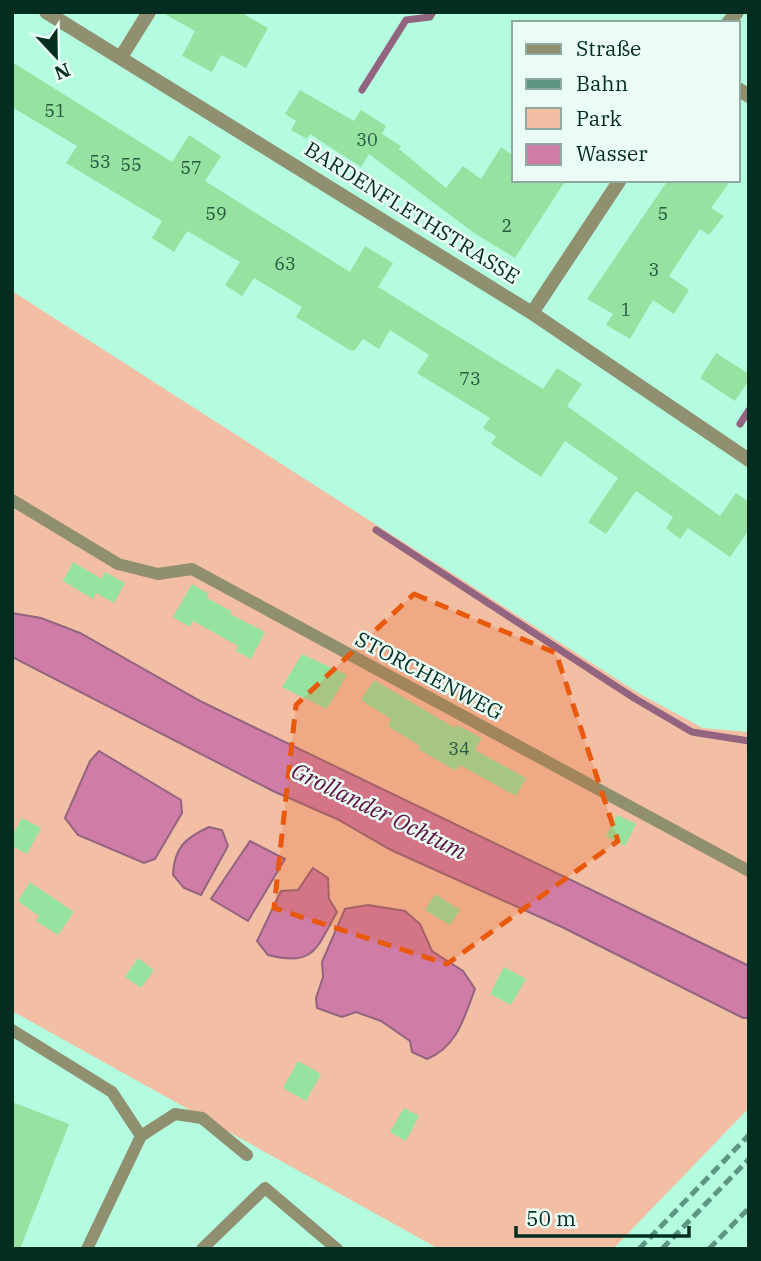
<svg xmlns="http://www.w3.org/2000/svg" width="761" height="1261" font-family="'IBM Plex Serif',serif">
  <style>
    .green { fill: #f2bea4; fill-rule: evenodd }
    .water { fill: #cf7ca7; stroke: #92647f; stroke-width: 2 }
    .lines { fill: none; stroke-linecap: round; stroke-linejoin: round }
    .stream { stroke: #92647f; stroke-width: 7 }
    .building { fill: #96e2a1 }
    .service { stroke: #909070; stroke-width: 12 }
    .minor { stroke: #909070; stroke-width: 14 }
    .rail { stroke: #5d9783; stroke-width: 5; stroke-dasharray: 10 5; stroke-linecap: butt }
    .marked { fill: #e8590c; fill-opacity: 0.2; stroke: #e8590c; stroke-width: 5; stroke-dasharray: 14 9; stroke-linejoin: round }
    .labels { text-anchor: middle; stroke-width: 5; stroke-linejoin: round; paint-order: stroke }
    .number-label { font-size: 18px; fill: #285a41 }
    .street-label { font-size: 21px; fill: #032d21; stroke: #ebfcf5 }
    .water-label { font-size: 23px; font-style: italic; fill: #5b103e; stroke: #ebfcf5 }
  </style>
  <rect width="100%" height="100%" fill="#b4fce0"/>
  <path class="green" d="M12,291L640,694L703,728L749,732V966L202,702L80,633L41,618L12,613Z
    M12,657L273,791L337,819L391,850L502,898L674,981L743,1018H749V1108L613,1249H439L12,1011ZM99,751L134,774L144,863L92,838ZM313,868L328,878L329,899L257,940L280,891L298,890ZM398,910C421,912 420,939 434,952C442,960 454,965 463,971L410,1041L381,1021L356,1012L342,1017L317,1008L316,998L323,977Z"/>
  <path class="water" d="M12,613L41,618L80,633L202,702L749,966V1018H743L562,927L391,850L337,819L273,791L12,657Z
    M99,751L181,800L182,813L155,859L144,863L78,835L65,818L90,761Z
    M209,827L222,830L228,846L201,895L184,888L173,875C174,848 185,838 209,827Z
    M250,841L285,859L248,921L211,899Z
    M313,868L328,878L329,899L337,912C316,949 314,967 268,955L257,941L281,891L298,890Z
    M368,905L405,911L420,924L432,951L463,971L475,989C464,1018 457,1047 427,1059L412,1052L410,1041L381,1021L356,1012L342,1017L317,1008L316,998L323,977L322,962L345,909Z"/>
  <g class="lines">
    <path class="stream" d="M362,90L406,20L430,17L433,12
      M740,424L749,410
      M376,530L634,698L692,732L749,741"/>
  </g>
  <path class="building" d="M161,12H240L268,28L246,68L221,55L212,72L182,56L195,31Z
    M12,62L172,162L189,135L221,156L205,181L350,272L365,246L393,263L378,287L543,389L557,368L582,384L567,406L720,516L736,493L749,502V530L730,557L688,528L680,539L666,528L673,517L636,491L606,534L588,522L618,478L565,441L541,477L491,444L496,436L483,428L490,418L417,373L429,355L390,330L379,349L363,339L354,351L348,349L296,317L302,307L254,278L242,296L225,285L240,262L187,231L174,252L152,238L162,221L66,163L77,146L12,107Z
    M300,90L354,121L361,110L386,126L382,134L401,146L399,149L446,188L463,166L481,179L501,147L514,156V180H566L515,258L474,233L369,154L361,167L310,134L307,139L291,130L296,121L285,114Z
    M668,180H731L711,208L724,216L709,235L700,229L669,276L689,290L674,314L653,300L630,339L606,325L613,314L587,299Z
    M716,353L749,374V380L735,401L700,378Z
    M73,562L102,579L105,572L125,583L114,603L96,593L93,599L63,581Z
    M192,584L209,594L207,598L231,611L230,614L265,632L251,659L236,651L238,646L193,621L190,627L173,617Z
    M302,654L347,675L327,709L282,687Z
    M374,680L455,728L457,725L482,738L475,750L526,778L516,796L460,765L456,771L418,749L420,746L388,726L391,719L361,700Z
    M617,815L636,824L625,846L606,836Z
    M22,818L41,828L27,854L12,846V836Z
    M30,882L74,912L58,935L36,921L39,916L18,901Z
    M435,894L460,910L450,925L425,910Z
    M138,958L154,970L141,988L125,977Z
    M504,967L526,979L511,1005L490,994Z
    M298,1061L321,1074L306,1101L283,1088Z
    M12,1102L69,1124L20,1249H12Z
    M404,1108L419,1116L406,1141L390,1132Z"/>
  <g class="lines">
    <path class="service" d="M12,500L118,564L158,574L192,569L749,871
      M12,1030L112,1092L141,1136
      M87,1249L141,1136L175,1114L202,1118L247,1155
      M202,1249L265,1188L337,1249"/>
    <path class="minor" d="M46,12L532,313L749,460
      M728,23L737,12
      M121,57L149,12
      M738,89L749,96
      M532,313L620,180"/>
    <path class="rail" d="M639,1249L749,1135
      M662,1249L749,1159
      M709,1249L749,1208"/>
  </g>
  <path class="marked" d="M414,594L556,653L618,841L447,964L274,908L296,705Z"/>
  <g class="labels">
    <g class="number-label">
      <text x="55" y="117">51</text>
      <text x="367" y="146">30</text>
      <text x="100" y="168">53</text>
      <text x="131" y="171">55</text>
      <text x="191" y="174">57</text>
      <text x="216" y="220">59</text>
      <text x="663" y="220">5</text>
      <text x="507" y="232">2</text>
      <text x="285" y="270">63</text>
      <text x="654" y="276">3</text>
      <text x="626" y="316">1</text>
      <text x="470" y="385">73</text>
      <text x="459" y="755">34</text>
    </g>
    <g class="street-label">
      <text transform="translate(412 213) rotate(32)" y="7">BARDENFLETHSTRASSE</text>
      <text transform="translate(429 676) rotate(28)" y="7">STORCHENWEG</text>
    </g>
    <g class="water-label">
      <text transform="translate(379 811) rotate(26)" y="8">Grollander Ochtum</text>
    </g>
  </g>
  <rect width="761" height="1261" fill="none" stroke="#032d21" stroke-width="28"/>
  <rect x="512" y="21" width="228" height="161" fill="#ebfcf5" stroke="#8ea9a0" stroke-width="2"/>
  <rect x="526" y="44" width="35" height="10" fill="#909070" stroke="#8ea9a0" stroke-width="2"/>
  <text x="576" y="56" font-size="21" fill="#032d21">Straße</text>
  <rect x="526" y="79" width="35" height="10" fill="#5d9783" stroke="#8ea9a0" stroke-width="2"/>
  <text x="576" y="91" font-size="21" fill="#032d21">Bahn</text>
  <rect x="526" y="108" width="35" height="21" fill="#f2bea4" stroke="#8ea9a0" stroke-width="2"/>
  <text x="576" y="126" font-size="21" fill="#032d21">Park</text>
  <rect x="526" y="144" width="35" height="21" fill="#cf7ca7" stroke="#8ea9a0" stroke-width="2"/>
  <text x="576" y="161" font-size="21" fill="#032d21">Wasser</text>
  <g transform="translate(56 56) rotate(158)" stroke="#ebfcf5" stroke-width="5" paint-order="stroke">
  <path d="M0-5L12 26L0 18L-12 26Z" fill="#032d21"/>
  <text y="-10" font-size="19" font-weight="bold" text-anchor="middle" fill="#032d21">N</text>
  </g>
  <path d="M516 1226v10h173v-10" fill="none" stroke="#032d21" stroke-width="3.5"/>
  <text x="526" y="1226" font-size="21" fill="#032d21" stroke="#ebfcf5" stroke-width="5" paint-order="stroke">50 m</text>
</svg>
